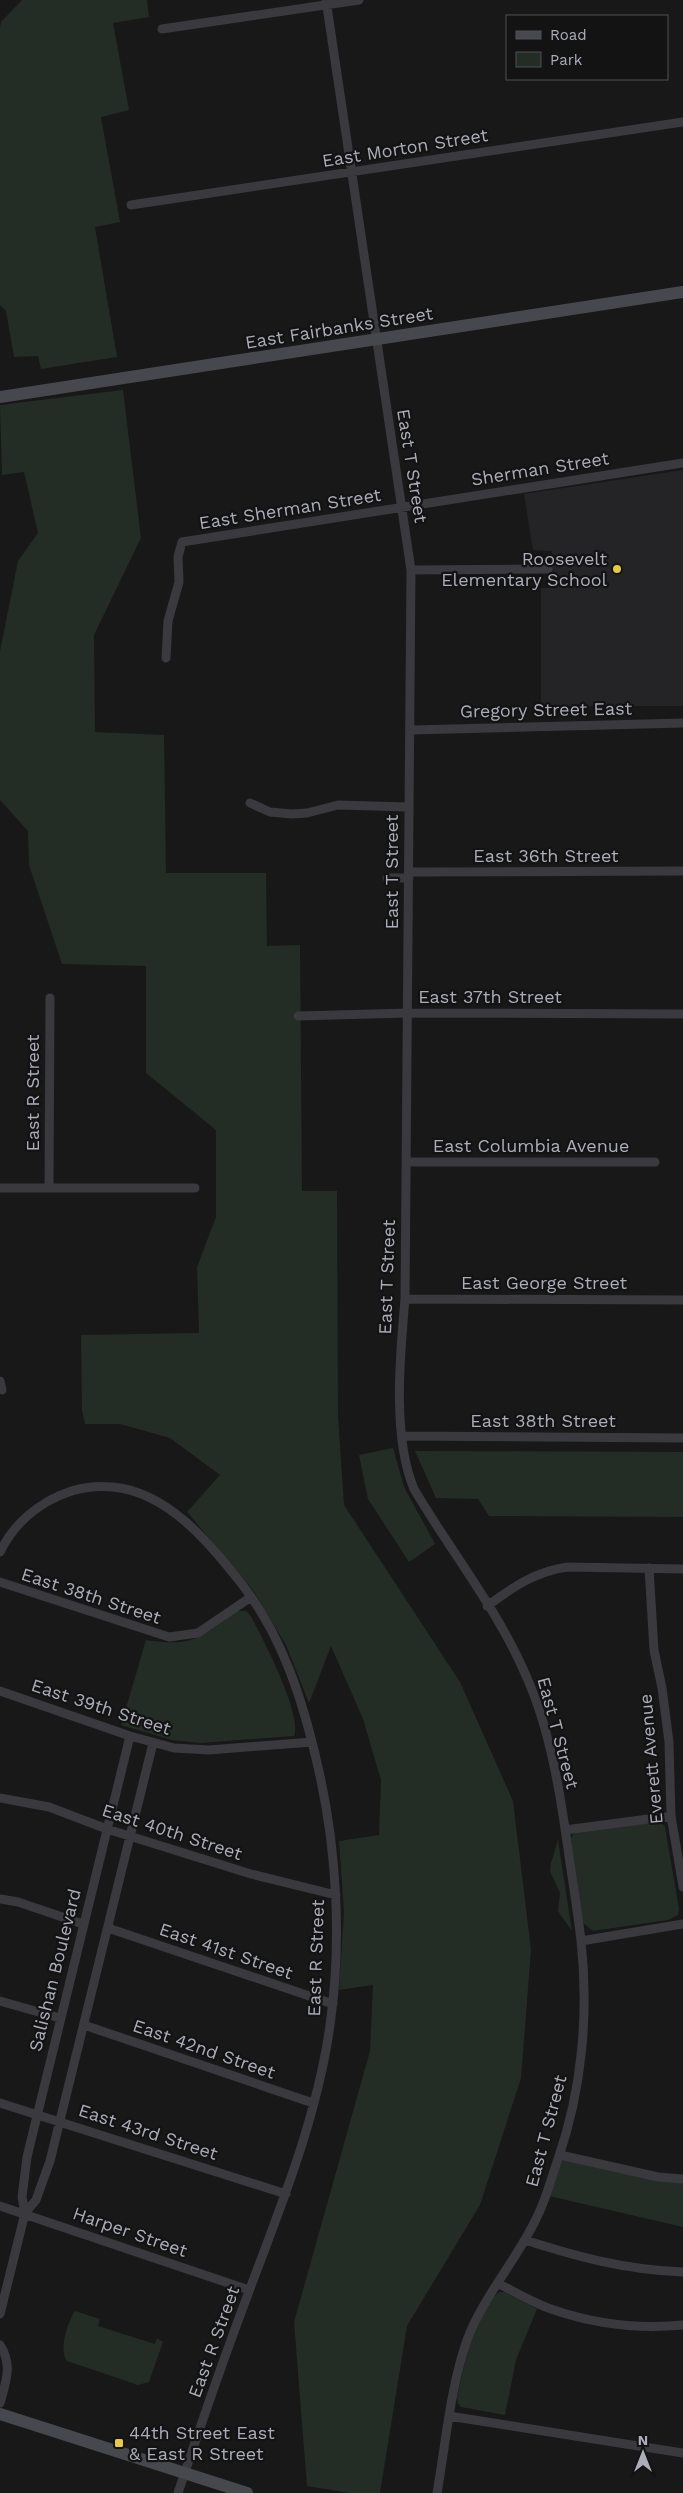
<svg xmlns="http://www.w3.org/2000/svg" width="683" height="2493" font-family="'Work Sans',sans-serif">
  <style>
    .built { fill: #242426 }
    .green { fill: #242c26 }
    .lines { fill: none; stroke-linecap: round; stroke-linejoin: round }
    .street { stroke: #39393e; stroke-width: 9 }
    .secondary { stroke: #47484e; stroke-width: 12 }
    .poi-dot { fill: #e8c741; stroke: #131314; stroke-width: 2 }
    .labels { text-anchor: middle; stroke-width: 4.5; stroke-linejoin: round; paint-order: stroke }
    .street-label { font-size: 18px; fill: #abadb8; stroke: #131314 }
    .poi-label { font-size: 18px; fill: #abadb8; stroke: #131314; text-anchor: end }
  </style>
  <rect width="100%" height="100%" fill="#181819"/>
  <path class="built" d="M683,470V706H541V588H552V551L533,550L524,494Z"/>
  <path class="green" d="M22,0H147L149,17L113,23L129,110L101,117L120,222L95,227L117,357L41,369L38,356L14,357L6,311L0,305V28L1,22Z
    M123,390L141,538L94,635L95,732L164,735L166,873H266L267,946L300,945L302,1191H337L338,1416L344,1505L460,1682L513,1801L531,1950L521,2078L480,2205L407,2326L380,2493H350L307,2486L294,2322L370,2051L373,1985L339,1990L344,1912L339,1841L379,1835L381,1780L363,1719L331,1646L309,1703L286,1645L253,1590L187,1512L220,1475L170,1438L120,1424H85L82,1410L81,1335L199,1333L197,1267L216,1217V1130L146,1073V966L62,964L29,865L28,831L0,800V651L18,561L38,533L24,472L2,475L0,405Z
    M393,1448L404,1487L435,1544L409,1562L368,1499L359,1455Z
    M415,1451L683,1452V1517L489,1516L478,1499L436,1498Z
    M237,1611H246L250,1615C262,1636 303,1716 294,1736L201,1743L172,1740L121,1725L146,1640C195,1647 199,1638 237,1611Z
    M656,1822H661L665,1827L679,1909L678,1915L668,1920L593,1931L583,1923L571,1839L573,1834L578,1831Z
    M558,1840L572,1931L558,1911L560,1893L550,1871L551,1863Z
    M565,2160L683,2183V2227L549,2196L561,2162Z
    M499,2292H504L537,2309L516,2360L505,2415L461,2407L458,2403L457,2398C464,2367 474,2312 499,2292Z
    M75,2311L100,2319L98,2326L155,2344L157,2338L163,2342L149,2382L138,2385L67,2361C58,2351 68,2321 75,2311Z"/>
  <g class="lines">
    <path class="street" d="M326,0L411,570L405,1299C400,1356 392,1436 414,1489C451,1552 499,1611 527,1678C551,1732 561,1798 569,1856C573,1884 578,1913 581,1941C589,2013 582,2090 558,2159C551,2179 546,2200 536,2219C516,2261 483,2297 467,2340C450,2389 446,2442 437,2493
      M162,29L359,0
      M131,205L683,122
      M411,570L548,569
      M166,658L168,621L179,582L178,557L182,542L683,463
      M411,730L683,723
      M250,803L270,812L292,814L307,813L338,805L409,807
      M409,872L683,871
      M387,878H409
      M298,1016L408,1013L683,1014
      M407,1162H655
      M0,1188H195
      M49,1188L50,998
      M405,1299L683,1300
      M0,1381L2,1390
      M403,1436L683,1438
      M0,1552C20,1511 66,1482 113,1487C167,1492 209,1542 241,1583C283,1637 303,1701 318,1767C337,1849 342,1942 330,2025C318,2112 285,2196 254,2278C227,2349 202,2421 178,2493
      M649,1568L654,1650L662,1688L669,1742L671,1816L683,1887
      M0,1582L169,1637L198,1633L251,1597
      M487,1606C513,1587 536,1571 568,1567L683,1569
      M0,1691L130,1736L174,1748L209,1750L312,1742
      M0,1798L49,1807L107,1829L251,1874L336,1895
      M565,1830L671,1816
      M0,1899L18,1902L83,1924
      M108,1928L333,2004
      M581,1941L683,1924
      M0,2001L60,2018
      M84,2025L313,2103
      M0,2103L286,2194
      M560,2155L658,2177L683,2179
      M0,2206L249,2290
      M25,2213L36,2200L50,2161L153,1743
      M525,2240C578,2257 626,2270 683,2272
      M499,2284C517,2293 535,2304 554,2310C595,2324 641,2329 683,2325
      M0,2314L25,2213L22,2197L27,2157L130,1736
      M0,2345C13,2365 6,2381 0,2403
      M449,2416L683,2453"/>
    <path class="secondary" d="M0,397L683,292
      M0,2414L247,2493"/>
  </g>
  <g class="poi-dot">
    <circle cx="617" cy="569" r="5"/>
    <rect x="114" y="2438" width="10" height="10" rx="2.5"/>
  </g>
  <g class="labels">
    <g class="street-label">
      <text transform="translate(405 148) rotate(-9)" y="6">East Morton Street</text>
      <text transform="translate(339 328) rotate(-9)" y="6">East Fairbanks Street</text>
      <text transform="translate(412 466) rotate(81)" y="6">East T Street</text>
      <text transform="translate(540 469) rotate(-9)" y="6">Sherman Street</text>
      <text transform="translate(290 509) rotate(-9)" y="6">East Sherman Street</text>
      <text transform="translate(546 710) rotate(-1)" y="6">Gregory Street East</text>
      <text x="546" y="862">East 36th Street</text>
      <text transform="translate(392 872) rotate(-90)" y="6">East T Street</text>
      <text x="490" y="1003">East 37th Street</text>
      <text transform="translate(33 1093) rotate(-90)" y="6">East R Street</text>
      <text x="531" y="1152">East Columbia Avenue</text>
      <text transform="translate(387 1277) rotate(-88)" y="6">East T Street</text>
      <text x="544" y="1289">East George Street</text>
      <text x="543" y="1427">East 38th Street</text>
      <text transform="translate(91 1596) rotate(18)" y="6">East 38th Street</text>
      <text transform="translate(101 1707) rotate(18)" y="6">East 39th Street</text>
      <text transform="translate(558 1733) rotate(75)" y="6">East T Street</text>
      <text transform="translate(651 1759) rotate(-95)" y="6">Everett Avenue</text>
      <text transform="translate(172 1832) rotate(18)" y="6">East 40th Street</text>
      <text transform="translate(226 1951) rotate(19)" y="6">East 41st Street</text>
      <text transform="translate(316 1958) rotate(-88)" y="6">East R Street</text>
      <text transform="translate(55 1970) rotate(-76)" y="6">Salishan Boulevard</text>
      <text transform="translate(204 2049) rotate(19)" y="6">East 42nd Street</text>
      <text transform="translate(546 2131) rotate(-75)" y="6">East T Street</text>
      <text transform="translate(148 2132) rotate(18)" y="6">East 43rd Street</text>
      <text transform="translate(130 2232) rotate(19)" y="6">Harper Street</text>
      <text transform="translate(214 2342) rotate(-70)" y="6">East R Street</text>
    </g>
    <g class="poi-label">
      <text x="607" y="565">Roosevelt<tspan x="607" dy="21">Elementary School</tspan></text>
      <text x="129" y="2439" text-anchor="start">44th Street East<tspan x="129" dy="21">&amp; East R Street</tspan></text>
    </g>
  </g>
  <rect x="506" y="15" width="162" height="65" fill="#131314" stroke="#505156"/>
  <rect x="516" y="31" width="25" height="8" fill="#47484e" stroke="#505156"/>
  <text x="550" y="40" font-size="15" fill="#abadb8">Road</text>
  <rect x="516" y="52" width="25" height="15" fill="#242c26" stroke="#505156"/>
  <text x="550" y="65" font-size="15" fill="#abadb8">Park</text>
  <g transform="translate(643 2453)" stroke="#131314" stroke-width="4" paint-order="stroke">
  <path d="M0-4L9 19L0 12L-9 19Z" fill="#abadb8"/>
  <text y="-8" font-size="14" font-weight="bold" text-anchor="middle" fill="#abadb8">N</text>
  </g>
</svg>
